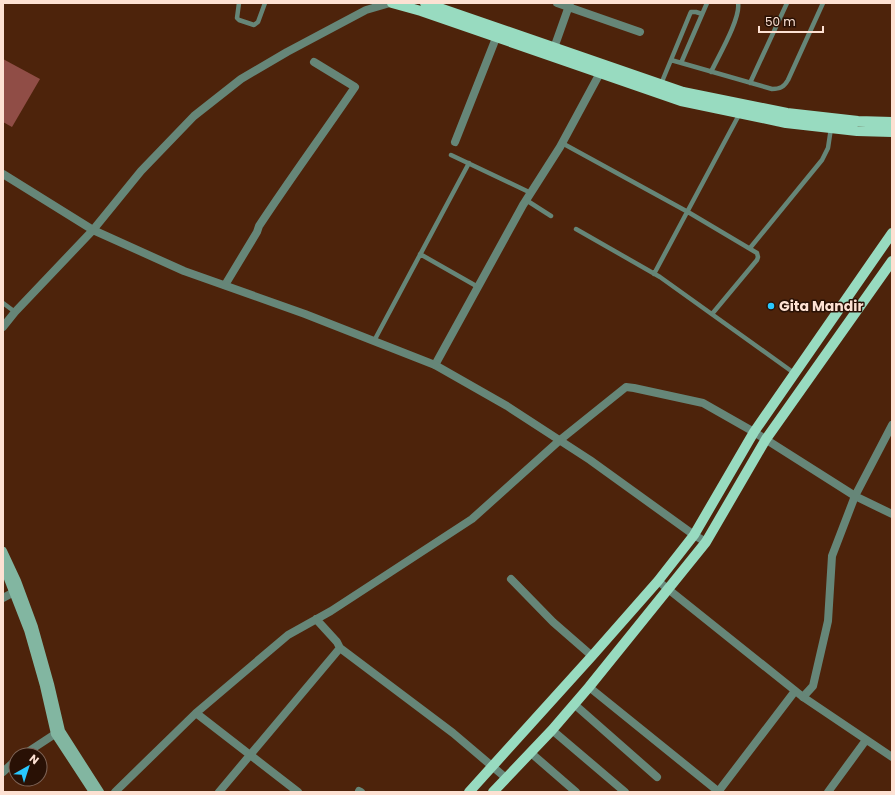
<svg xmlns="http://www.w3.org/2000/svg" width="895" height="795" font-family="Poppins,sans-serif">
  <style>
    .building { fill: #904d46 }
    .lines { fill: none; stroke-linecap: round; stroke-linejoin: round }
    .service { stroke: #668678; stroke-width: 4.5 }
    .minor { stroke: #668678; stroke-width: 8 }
    .tertiary { stroke: #668678; stroke-width: 8 }
    .secondary { stroke: #82b6a1; stroke-width: 8 }
    .primary { stroke: #98dbc0; stroke-width: 10 }
    .poi-dot { fill: #28c8ff; stroke: #291105; stroke-width: 1.5 }
    .labels { text-anchor: middle; stroke-width: 3; stroke-linejoin: round; paint-order: stroke }
    .poi-label { font-size: 14px; font-weight: bold; fill: #fde1d3; stroke: #291105; text-anchor: start }
  </style>
  <rect width="100%" height="100%" fill="#4d230b"/>
  <path class="building" d="M3,59L40,79L12,127L3,122Z"/>
  <g class="lines">
    <path class="service" d="M239,3L237,18L239,20L254,25L258,22L265,3
      M671,60L772,89C780,89 784,87 788,80L823,3
      M681,63L707,3
      M711,72C718,57 741,18 738,3
      M750,83L787,3
      M661,84L690,14L691,12H696L702,14
      M562,143L688,212L757,253L758,257L757,260L712,314
      M451,155L531,193
      M526,200L551,216
      M576,229L660,277L794,373
      M750,248L822,160L828,148L831,128
      M420,254L478,287
      M654,274L740,113
      M3,303L15,312
      M374,341L469,163"/>
    <path class="minor" d="M557,3L640,32
      M554,48L570,3
      M455,142L496,38
      M225,285L257,232L259,226C290,179 323,134 355,87L314,62
      M435,365L523,205L560,147L600,73
      M511,579L553,622L592,656
      M3,598L14,592
      M316,619L337,642L340,648L453,733L506,778
      M589,687L719,792
      M803,697L813,686L828,621L832,556L855,496L892,425
      M574,704L657,777
      M196,713L298,792
      M552,730L625,792
      M531,753L576,792
      M23,755L55,734
      M3,772L16,760
      M359,791L361,792
      M115,792L196,713L288,635L331,611L472,519L560,440L626,387L634,388L703,403L754,432L855,496L892,514
      M219,792L340,648"/>
    <path class="tertiary" d="M3,174L93,230L184,271L305,314L435,365L507,406L590,460L694,535L706,542
      M3,327L15,312L93,230L141,171L194,116L241,79L287,52L366,10L390,3
      M658,581L803,697L892,757
      M718,792L795,691
      M828,792L866,740"/>
    <path class="secondary" d="M3,551L17,581L34,627L50,684L61,731L100,792
      M3,566L28,630L44,686L55,734L93,792"/>
    <path class="primary" d="M392,3L421,11L681,101L786,123L857,131L892,132
      M425,3L683,92L787,113L858,121L892,122
      M469,792L592,656L658,581L694,535L754,432L892,233
      M493,792L552,730L589,687L706,542L766,439L892,261"/>
  </g>
  <circle class="poi-dot" cx="771" cy="306" r="4"/>
  <g class="labels">
    <g class="poi-label">
      <text x="779" y="311">Gita Mandir</text>
    </g>
  </g>
  <rect width="895" height="795" fill="none" stroke="#fde1d3" stroke-width="8"/>
  <g transform="translate(28 767) rotate(39)"><circle r="19" fill="#291105" stroke="#7e6457"/>
  <path d="M0-3L7 15L0 10L-7 15Z" fill="#28c8ff"/>
  <text y="-6" font-size="11" font-weight="bold" text-anchor="middle" fill="#fde1d3">N</text>
  </g>
  <path d="M759 26v6h64v-6" fill="none" stroke="#fde1d3" stroke-width="2"/>
  <text x="765" y="26" font-size="12" fill="#fde1d3" stroke="#291105" stroke-width="3" paint-order="stroke">50 m</text>
</svg>
